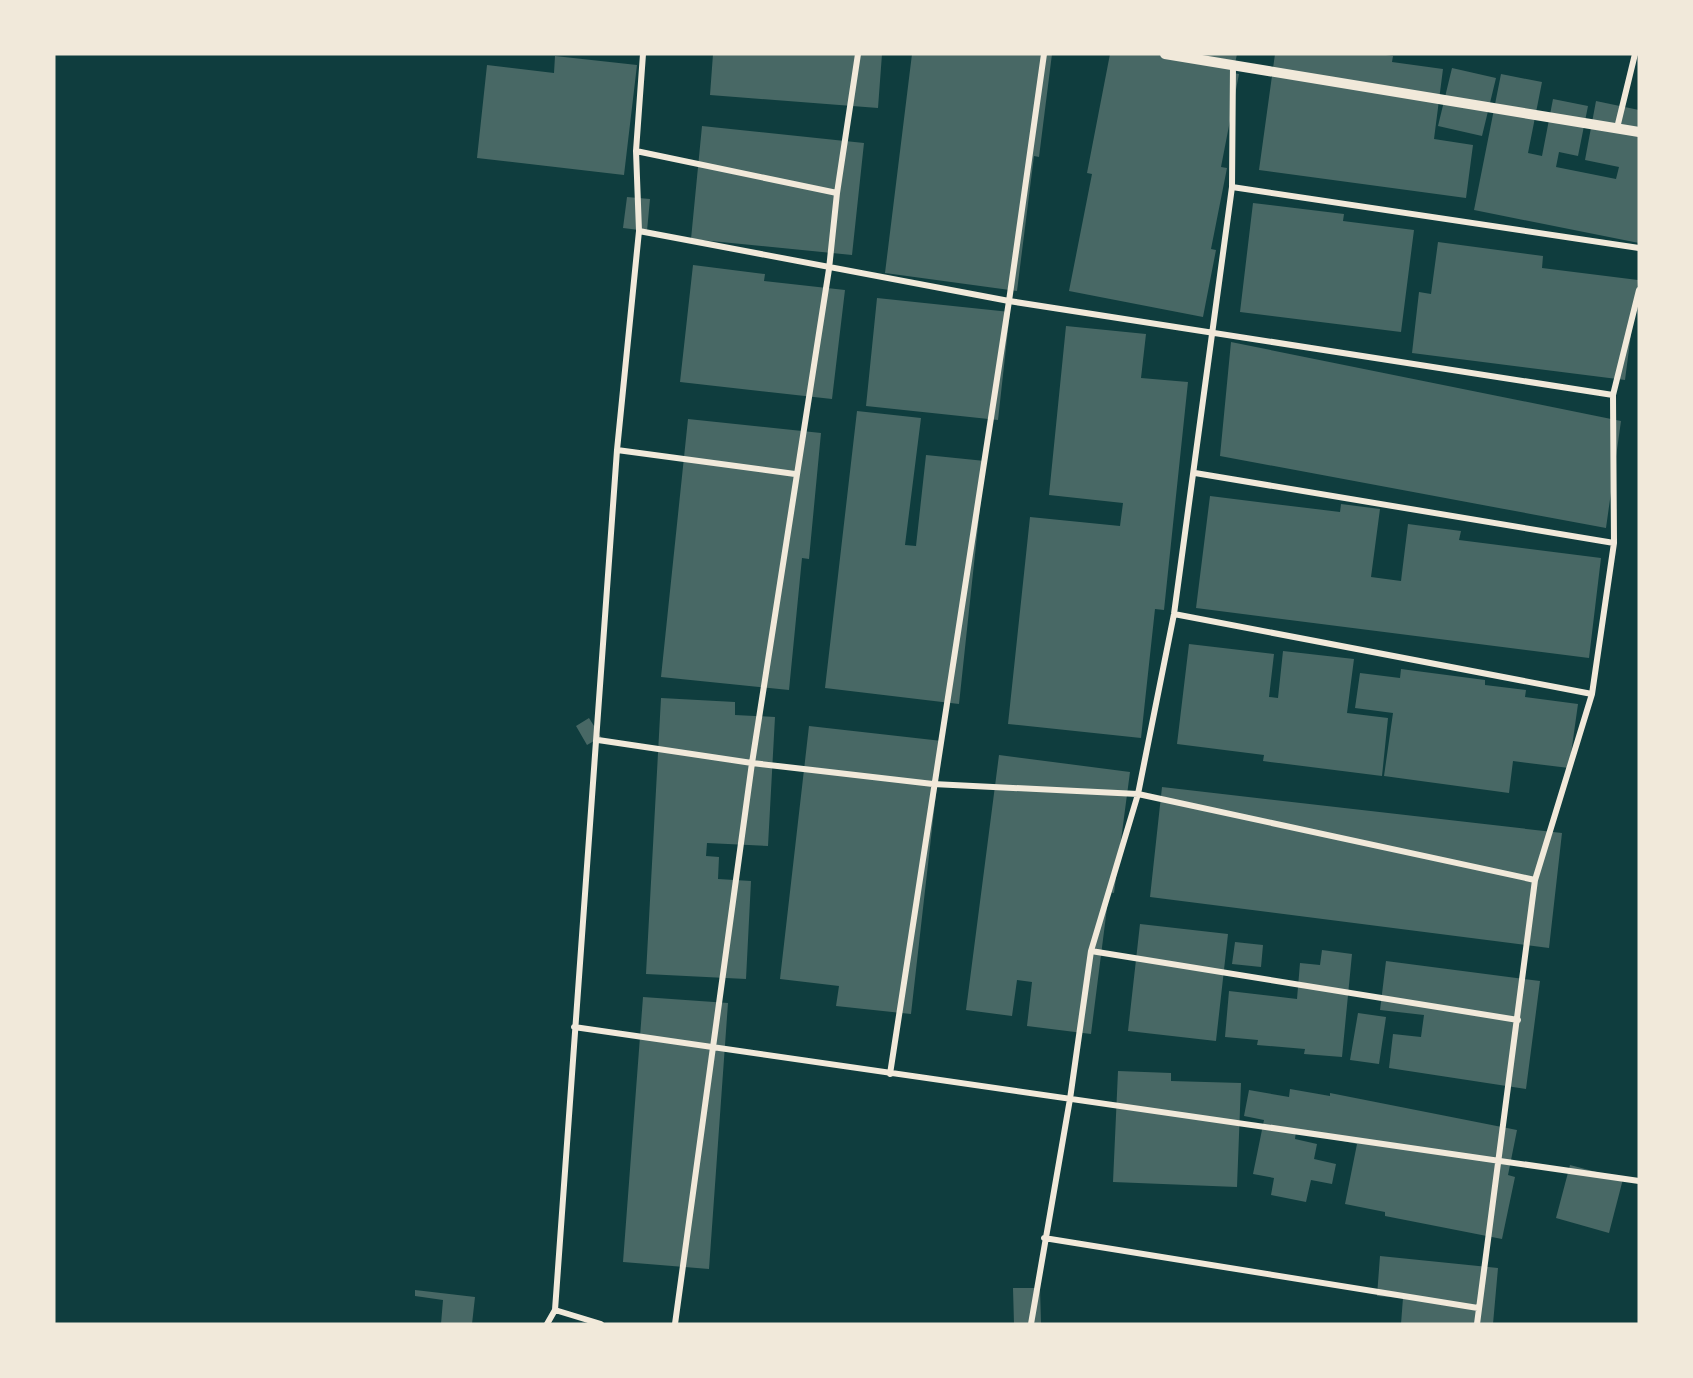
<svg xmlns="http://www.w3.org/2000/svg" width="1693" height="1378" font-family="'PT Sans Narrow',sans-serif">
  <style>
    .building { fill: #486865 }
    .lines { fill: none; stroke-linecap: round; stroke-linejoin: round }
    .minor { stroke: #f1e9da; stroke-width: 6 }
    .tertiary { stroke: #f1e9da; stroke-width: 10 }
  </style>
  <rect width="100%" height="100%" fill="#0f3d3e"/>
  <path class="building" d="M713,54H882L878,108L710,95Z
    M912,54H1052L1039,157L1034,156L1017,291L885,273Z
    M1110,54H1237L1233,73L1239,74L1221,167L1227,168L1211,249L1216,250L1203,317L1069,291L1092,174L1087,173Z
    M1275,54H1379L1393,56L1392,62L1443,69L1434,139L1473,145L1466,198L1259,170Z
    M555,56L637,65L624,175L477,158L487,65L554,73Z
    M1452,68L1496,78L1482,136L1438,126Z
    M1501,74L1542,82L1528,153L1542,156L1553,99L1588,106L1578,156L1559,152L1556,167L1616,179L1619,167L1585,160L1596,101L1639,110V243L1474,210Z
    M702,126L864,143L852,255L691,239Z
    M627,197L650,199L647,231L623,228Z
    M1253,203L1344,214L1343,221L1414,230L1401,332L1240,312Z
    M1438,242L1543,256L1542,268L1638,280L1625,380L1412,353L1419,292L1431,294Z
    M693,265L765,274L764,281L845,290L832,399L680,382Z
    M877,298L1010,312L998,420L866,406Z
    M1066,326L1146,334L1141,378L1188,382L1164,610L1155,609L1141,738L1008,724L1030,517L1120,526L1123,503L1049,495Z
    M1231,342L1621,421L1606,528L1220,456Z
    M857,411L921,418L905,545L916,546L926,455L985,461L959,704L825,688Z
    M688,419L821,433L809,559L802,558L789,690L661,677Z
    M1210,496L1340,512L1341,504L1380,509L1371,577L1401,581L1408,524L1461,531L1459,540L1601,558L1589,658L1196,608Z
    M1189,644L1274,654L1269,697L1278,698L1283,651L1354,659L1347,713L1388,718L1382,776L1263,761L1264,755L1177,744Z
    M1401,669L1485,680V685L1526,690L1525,697L1578,704L1569,768L1513,761L1509,793L1384,776L1393,713L1355,708L1360,673L1400,678Z
    M661,698L735,702V715L775,717L768,846L707,843L706,856L719,857L718,879L751,881L746,979L646,974Z
    M589,718L601,737L587,745L576,726Z
    M809,726L942,741L911,1014L836,1006L839,986L780,979Z
    M999,755L1130,772L1114,893L1109,892L1091,1034L1027,1026L1032,982L1017,980L1012,1016L966,1010Z
    M1162,787L1562,833L1549,948L1150,897Z
    M1140,924L1228,934L1216,1041L1128,1031Z
    M1235,942L1263,945L1261,967L1232,964Z
    M1322,950L1352,954L1342,1057L1304,1054L1305,1049L1257,1045L1258,1040L1225,1037L1229,991L1297,999L1300,963L1320,965Z
    M1386,961L1540,981L1526,1089L1389,1068L1393,1034L1421,1037L1424,1015L1380,1010Z
    M643,997L728,1003L709,1269L623,1262Z
    M1358,1013L1386,1017L1379,1064L1350,1060Z
    M1118,1071L1171,1073V1081L1241,1083L1237,1187L1113,1182Z
    M1290,1089L1330,1096V1093L1517,1130L1508,1175L1515,1177L1502,1239L1385,1216V1212L1345,1204L1357,1144L1296,1131L1295,1139L1317,1144L1314,1159L1336,1164L1332,1184L1311,1180L1306,1202L1271,1195L1274,1178L1253,1174L1264,1120L1244,1116L1249,1090L1289,1097Z
    M1570,1165L1623,1179L1609,1233L1556,1218Z
    M1380,1256L1498,1268L1493,1324H1401L1403,1298L1377,1296Z
    M1013,1288H1040L1041,1323L1014,1324Z
    M415,1290L475,1297L472,1324H441L443,1300L415,1296Z"/>
  <g class="lines">
    <path class="minor" d="M1617,128L1635,54
      M636,151L837,193
      M1232,187L1639,248
      M639,231L1009,301L1613,395
      M617,450L795,474
      M1195,473L1614,543
      M1174,614L1592,694
      M598,740L752,763L933,784L1138,794L1535,880
      M1091,951L1518,1020
      M574,1027L1639,1181
      M890,1074L1009,301L1044,54
      M1044,1238L1478,1308
      M547,1324L555,1310
      M601,1324L555,1310L617,450L639,231L636,151L643,54
      M675,1324L752,763L829,269L837,193L858,54
      M1031,1324L1070,1099L1091,951L1138,794L1174,614L1232,187L1233,65
      M1477,1324L1535,880L1592,694L1614,543L1613,395L1639,290"/>
    <path class="tertiary" d="M1165,54L1639,132"/>
  </g>
  <rect width="1693" height="1378" fill="none" stroke="#f1e9da" stroke-width="111"/>
</svg>
